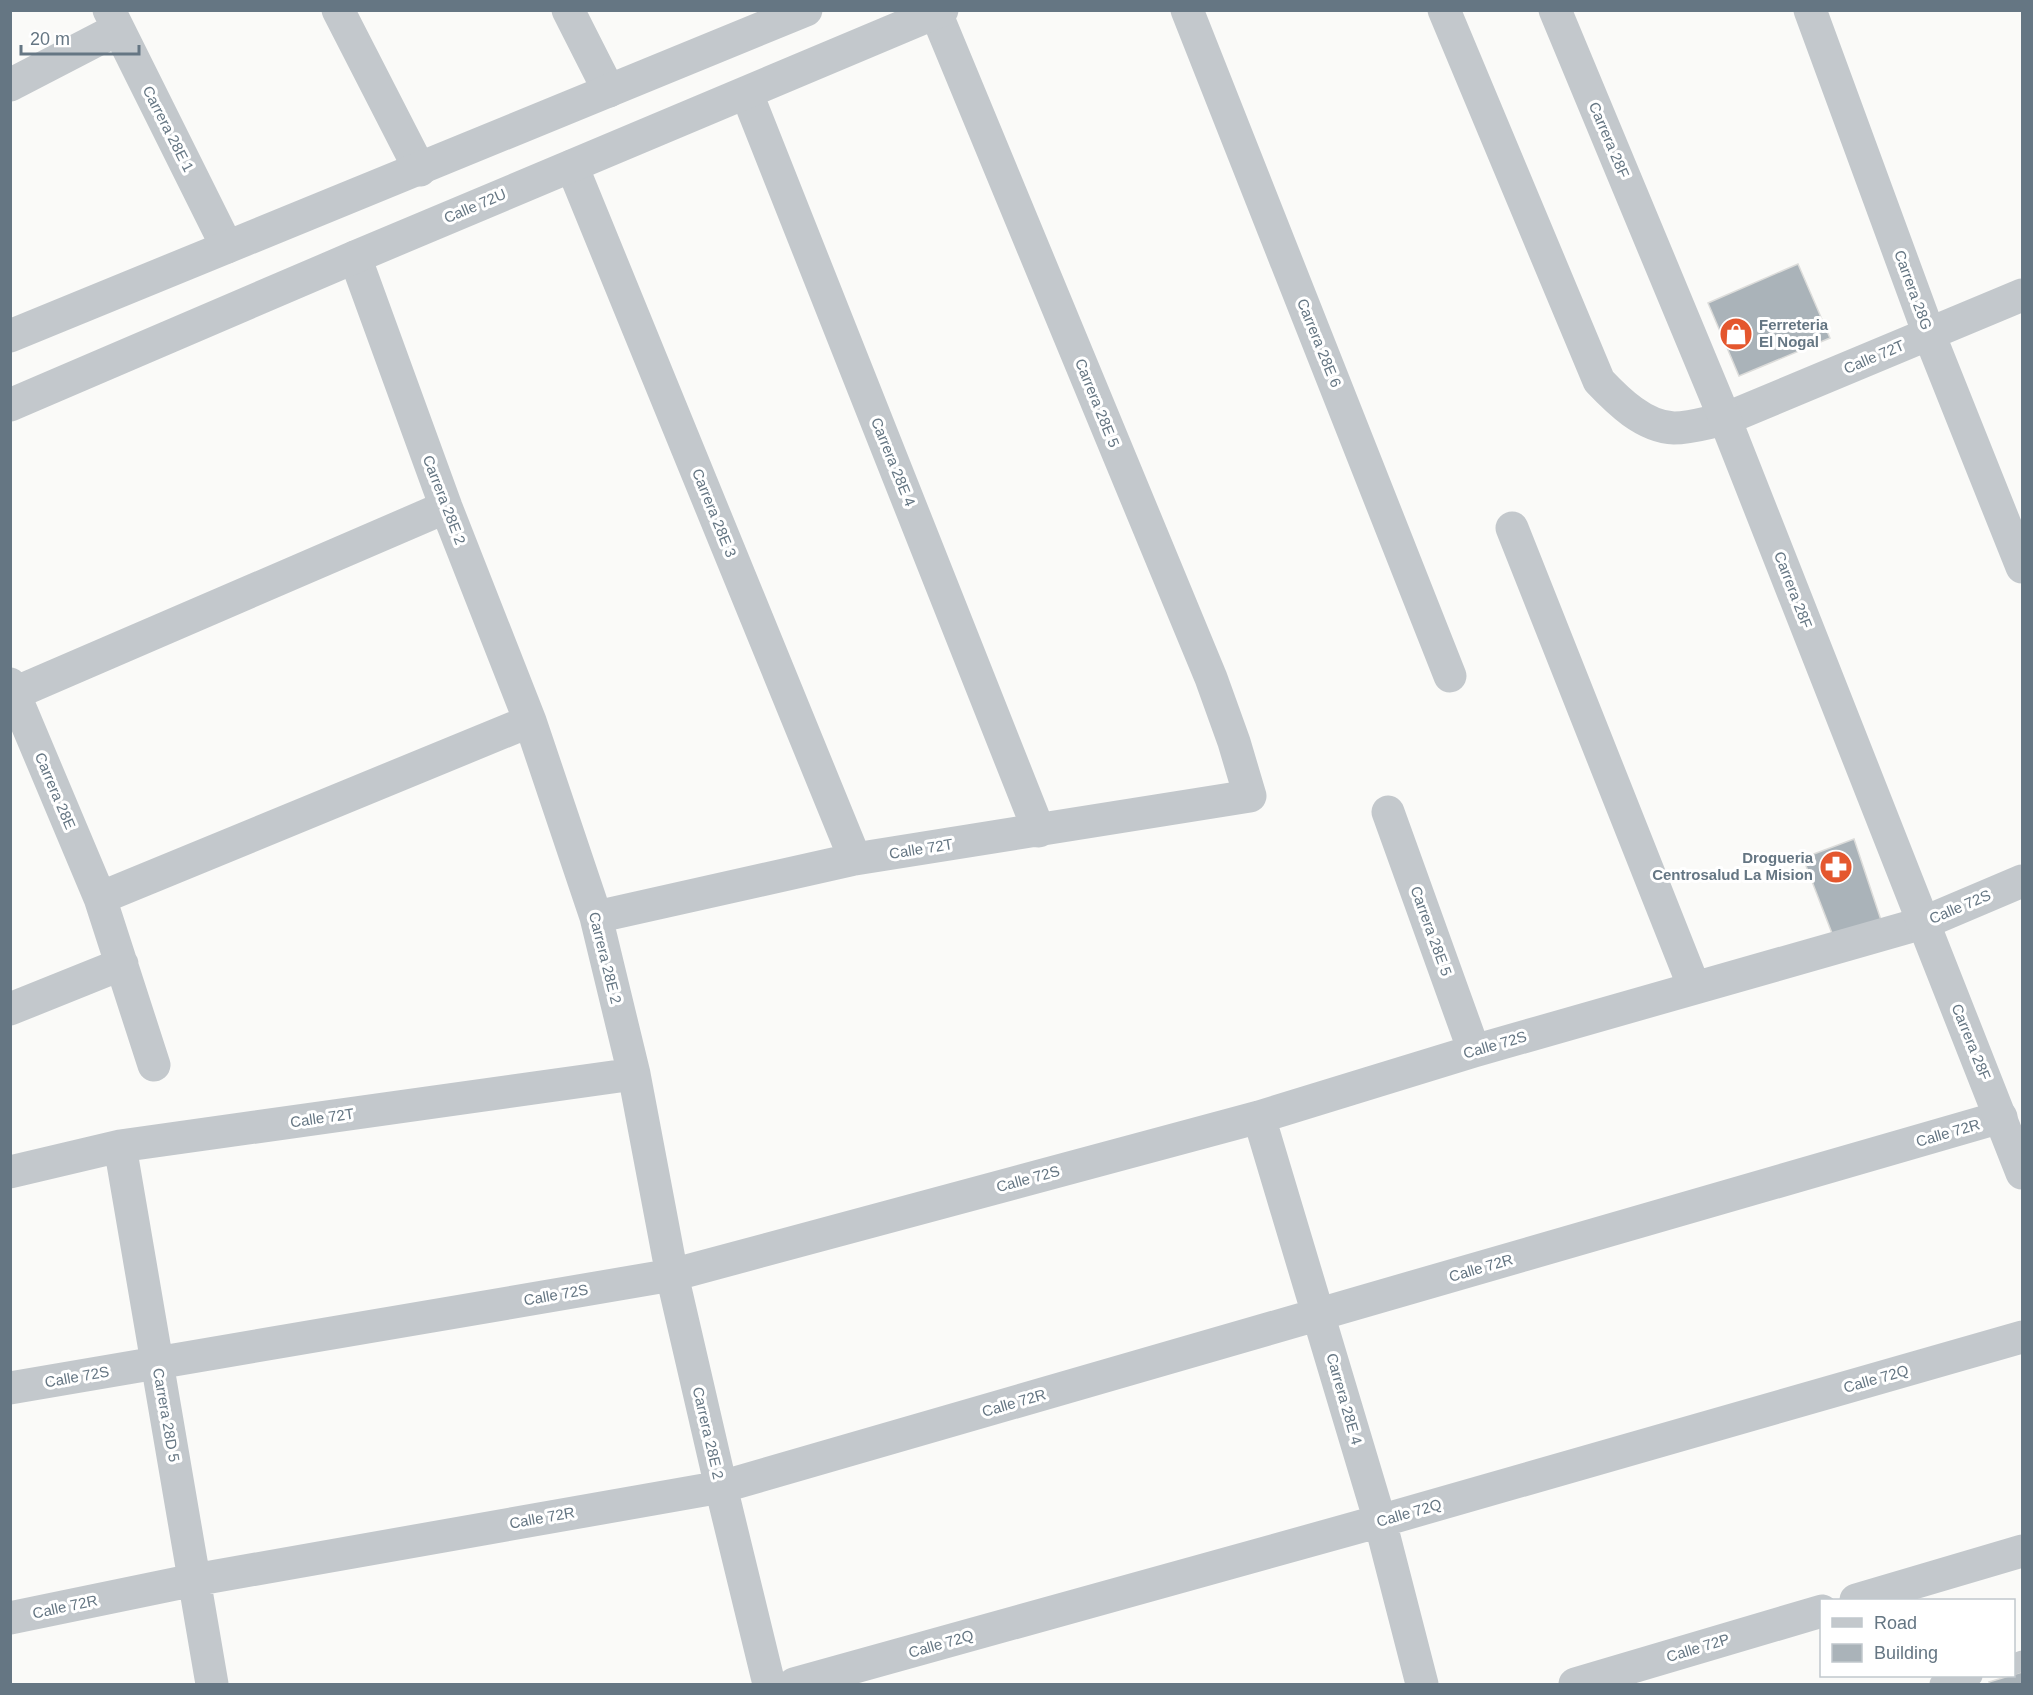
<svg xmlns="http://www.w3.org/2000/svg" width="2033" height="1695" font-family="Arial,sans-serif">
  <style>
    .building { fill: #aab3b9; stroke: #dcdcda; stroke-width: 1.5 }
    .lines { fill: none; stroke-linecap: round; stroke-linejoin: round }
    .service { stroke: #c3c8cc; stroke-width: 21 }
    .minor { stroke: #c3c8cc; stroke-width: 33 }
    .tertiary { stroke: #c3c8cc; stroke-width: 33 }
    .labels { text-anchor: middle; stroke-width: 6; stroke-linejoin: round; paint-order: stroke }
    .street-label { font-size: 15px; fill: #657683; stroke: #fff }
    .poi-label { font-size: 15px; font-weight: bold; fill: #657683; stroke: #fff; text-anchor: start }
  </style>
  <rect width="100%" height="100%" fill="#fafaf8"/>
  <path class="building" d="M1798,264L1830,338L1739,376L1708,303Z
    M1854,839L1883,926L1835,941L1803,858Z
    M2022,1672V1684H1990L1989,1682Z"/>
  <g class="lines">
    <path class="service" d="M2014,1664L2022,1661
      M1940,1684L1972,1676"/>
    <path class="minor" d="M109,10L227,247
      M338,10L420,170
      M568,10L609,91
      M1187,10L1450,676
      M1444,10L1599,381C1618,401 1644,427 1674,428C1691,428 1709,422 1725,419L2022,295
      M1810,10L1929,334L2022,567
      M10,85L118,29
      M747,94L1039,831
      M572,166L855,859
      M355,257L446,507L530,721L596,917L634,1074L672,1275L721,1487L769,1684
      M1512,528L1694,987
      M10,684L100,898L154,1065
      M15,693L446,507
      M1388,812L1474,1051
      M100,898L530,721
      M596,917L855,859L1250,796L1234,742L1211,678L936,13
      M10,1009L122,964
      M1259,1117L1380,1521L1422,1684
      M120,1146L212,1684
      M10,1172L120,1146L634,1074
      M10,1388L672,1275L1259,1117L1474,1051L1923,923L2022,881
      M1856,1600L2022,1551
      M10,1618L194,1580L721,1487L2001,1117
      M794,1684L1380,1521L2022,1337
      M1575,1684L1822,1611"/>
    <path class="tertiary" d="M1555,10L1725,419L2022,1173
      M10,336L806,10
      M10,405L355,257L942,10"/>
  </g>
  <defs>
    <symbol id="shop-disc" viewBox="-11 -11 22 22"><circle r="9.5" fill="#e4572e" stroke="#fff"/><path d="M-5-2.5h2.3a2.7 3.5 0 0 1 5.4 0H5L5.5 6h-11ZM-1.5-2.5h3a1.5 2.3 0 0 0-3 0Z" fill="#fff"/></symbol>
    <symbol id="pharmacy-disc" viewBox="-11 -11 22 22"><circle r="9.5" fill="#e4572e" stroke="#fff"/><path d="M-2-6h4v4h4v4h-4v4h-4v-4h-4v-4h4Z" fill="#fff"/></symbol>
  </defs>
  <g fill-rule="evenodd">
    <use href="#shop-disc" x="1717" y="315" width="38" height="38"/>
    <use href="#pharmacy-disc" x="1817" y="848" width="38" height="38"/>
  </g>
  <g class="labels">
    <g class="street-label">
      <text transform="translate(168 129) rotate(63)" y="5">Carrera 28E 1</text>
      <text transform="translate(1609 140) rotate(67)" y="5">Carrera 28F</text>
      <text transform="translate(475 206) rotate(-23)" y="5">Calle 72U</text>
      <text transform="translate(1913 290) rotate(70)" y="5">Carrera 28G</text>
      <text transform="translate(1319 343) rotate(68)" y="5">Carrera 28E 6</text>
      <text transform="translate(1874 357) rotate(-23)" y="5">Calle 72T</text>
      <text transform="translate(1097 403) rotate(68)" y="5">Carrera 28E 5</text>
      <text transform="translate(893 462) rotate(68)" y="5">Carrera 28E 4</text>
      <text transform="translate(444 500) rotate(69)" y="5">Carrera 28E 2</text>
      <text transform="translate(714 513) rotate(68)" y="5">Carrera 28E 3</text>
      <text transform="translate(1793 590) rotate(69)" y="5">Carrera 28F</text>
      <text transform="translate(55 791) rotate(67)" y="5">Carrera 28E</text>
      <text transform="translate(921 849) rotate(-9)" y="5">Calle 72T</text>
      <text transform="translate(1960 907) rotate(-23)" y="5">Calle 72S</text>
      <text transform="translate(1431 931) rotate(70)" y="5">Carrera 28E 5</text>
      <text transform="translate(605 958) rotate(76)" y="5">Carrera 28E 2</text>
      <text transform="translate(1971 1042) rotate(68)" y="5">Carrera 28F</text>
      <text transform="translate(1495 1045) rotate(-16)" y="5">Calle 72S</text>
      <text transform="translate(322 1118) rotate(-8)" y="5">Calle 72T</text>
      <text transform="translate(1948 1133) rotate(-16)" y="5">Calle 72R</text>
      <text transform="translate(1028 1179) rotate(-15)" y="5">Calle 72S</text>
      <text transform="translate(1481 1268) rotate(-16)" y="5">Calle 72R</text>
      <text transform="translate(556 1295) rotate(-10)" y="5">Calle 72S</text>
      <text transform="translate(77 1377) rotate(-10)" y="5">Calle 72S</text>
      <text transform="translate(1876 1379) rotate(-16)" y="5">Calle 72Q</text>
      <text transform="translate(1344 1399) rotate(74)" y="5">Carrera 28E 4</text>
      <text transform="translate(1014 1403) rotate(-16)" y="5">Calle 72R</text>
      <text transform="translate(166 1415) rotate(80)" y="5">Carrera 28D 5</text>
      <text transform="translate(708 1433) rotate(77)" y="5">Carrera 28E 2</text>
      <text transform="translate(1409 1513) rotate(-16)" y="5">Calle 72Q</text>
      <text transform="translate(542 1518) rotate(-10)" y="5">Calle 72R</text>
      <text transform="translate(65 1607) rotate(-12)" y="5">Calle 72R</text>
      <text transform="translate(941 1644) rotate(-16)" y="5">Calle 72Q</text>
      <text transform="translate(1698 1648) rotate(-17)" y="5">Calle 72P</text>
    </g>
    <g class="poi-label">
      <text x="1759" y="330">Ferreteria<tspan x="1759" dy="17">El Nogal</tspan></text>
      <text x="1813" y="863" text-anchor="end">Drogueria<tspan x="1813" dy="17">Centrosalud La Mision</tspan></text>
    </g>
  </g>
  <rect width="2033" height="1695" fill="none" stroke="#657683" stroke-width="24"/>
  <rect x="1820" y="1599" width="195" height="78" fill="#ffffff" stroke="#c1c8cd" stroke-width="1.5"/>
  <rect x="1832" y="1618" width="30" height="9" fill="#c3c8cc" stroke="#c1c8cd" stroke-width="1.5"/>
  <text x="1874" y="1629" font-size="18" fill="#657683">Road</text>
  <rect x="1832" y="1644" width="30" height="18" fill="#aab3b9" stroke="#c1c8cd" stroke-width="1.5"/>
  <text x="1874" y="1659" font-size="18" fill="#657683">Building</text>
  <path d="M21 45v9h118v-9" fill="none" stroke="#657683" stroke-width="3"/>
  <text x="30" y="45" font-size="18" fill="#657683" stroke="#ffffff" stroke-width="4.5" paint-order="stroke">20 m</text>
</svg>
